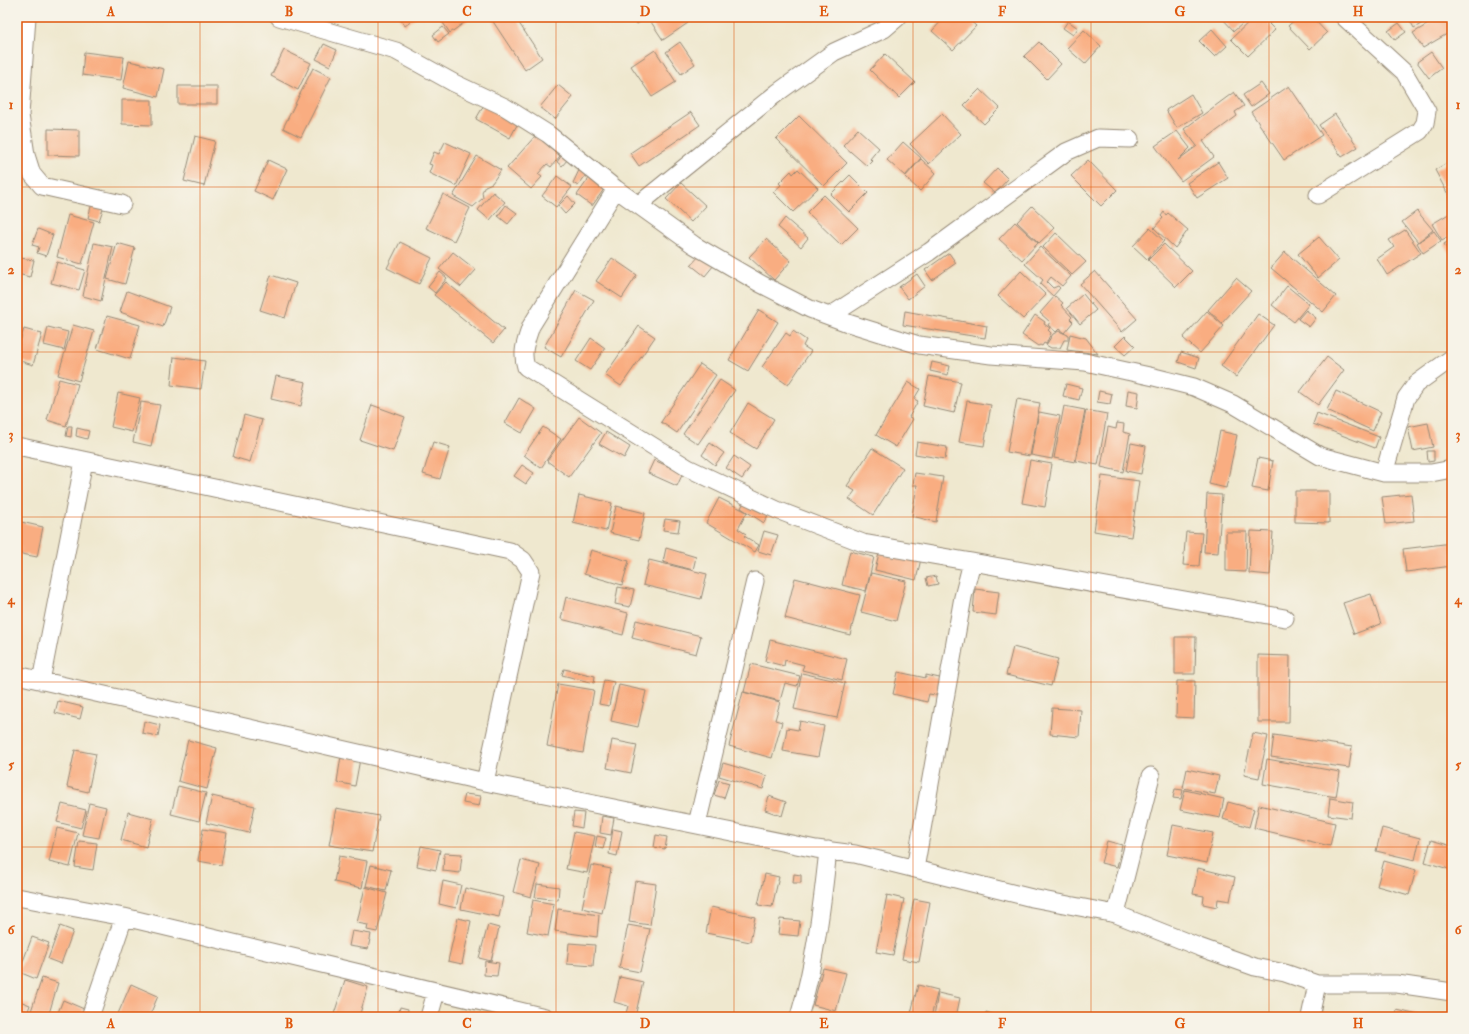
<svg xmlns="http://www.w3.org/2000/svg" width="1469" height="1034" font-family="'IM FELL Double Pica',serif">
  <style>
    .building { fill: #f9ad81 }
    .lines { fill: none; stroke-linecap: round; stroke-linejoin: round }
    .minor-casing { stroke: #958976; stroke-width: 19 }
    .minor { stroke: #fff; stroke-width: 17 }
    .grid { fill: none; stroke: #df570d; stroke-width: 1; stroke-opacity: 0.55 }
    .neatline { fill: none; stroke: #df570d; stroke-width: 1.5 }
    .grid-label { font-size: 13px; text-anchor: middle; font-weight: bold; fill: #df570d }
  </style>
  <rect width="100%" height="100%" fill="#f7f3e8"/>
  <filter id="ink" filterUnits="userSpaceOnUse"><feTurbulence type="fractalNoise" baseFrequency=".025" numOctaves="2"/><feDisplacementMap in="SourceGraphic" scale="8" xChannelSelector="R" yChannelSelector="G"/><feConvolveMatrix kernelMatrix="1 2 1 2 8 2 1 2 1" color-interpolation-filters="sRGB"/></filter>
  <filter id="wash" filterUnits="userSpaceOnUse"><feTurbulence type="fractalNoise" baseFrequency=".012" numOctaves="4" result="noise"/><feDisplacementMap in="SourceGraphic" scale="16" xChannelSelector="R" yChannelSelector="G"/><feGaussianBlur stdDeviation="0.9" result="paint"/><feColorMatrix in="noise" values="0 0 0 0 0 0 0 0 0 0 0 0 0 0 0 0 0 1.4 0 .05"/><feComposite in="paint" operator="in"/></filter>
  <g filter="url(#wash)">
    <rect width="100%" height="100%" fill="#efe8cf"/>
    <g id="blocks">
      <path class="building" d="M399,17H417L405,26Z
        M439,17H472L450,33Z
        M490,17H515L542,58L525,70Z
        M632,17H647L637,24Z
        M657,17H683L688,23L663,40L651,22Z
        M945,17H966L976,26L953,50L932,31Z
        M1221,17H1250L1234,31Z
        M1254,17H1270L1273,20L1269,24L1275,30L1248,56L1231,39Z
        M1298,17H1312L1327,33L1310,49L1288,26Z
        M1408,17H1433L1414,28Z
        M1440,17H1452V31L1423,48L1413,33Z
        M1068,21L1078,28L1073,35L1063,28Z
        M1399,23L1406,32L1395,40L1388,31Z
        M443,27L449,34L438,42L433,35Z
        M1212,29L1227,46L1215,57L1199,41Z
        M1084,30L1101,46L1085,64L1067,48Z
        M680,42L695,64L681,74L666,52Z
        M1039,42L1061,64L1047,79L1024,56Z
        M324,44L337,50L330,66L316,59Z
        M284,50L311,63L298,90L271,76Z
        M655,50L676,82L652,97L631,66Z
        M84,52L124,57L121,80L82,75Z
        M1431,52L1442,68L1429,78L1417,62Z
        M885,54L915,82L899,98L870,70Z
        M129,61L164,69L158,97L123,88Z
        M313,68L331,77L301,137L283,128Z
        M1261,83L1269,94L1251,107L1243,95Z
        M558,85L573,97L555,119L540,107Z
        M178,86H217V104H178Z
        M1289,86L1322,135L1284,160L1251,112Z
        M980,89L1000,108L984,124L964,105Z
        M1234,92L1244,106L1235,112L1237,116L1203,141L1214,157L1181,181L1155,146L1177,131L1190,148L1178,160L1197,146L1184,129Z
        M1191,94L1202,113L1177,128L1166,110Z
        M122,100H152V125L122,124Z
        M484,105L518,123L510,138L476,119Z
        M691,112L700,125L639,166L630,153Z
        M942,114L961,134L929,164L910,144Z
        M1335,114L1358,147L1342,157L1319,125Z
        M799,116L847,163L824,186L776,139Z
        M48,129L79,130V156L48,155Z
        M858,129L879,148L870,159L872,161L867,166L843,145Z
        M536,135L560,156L551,167L547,164L538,174L542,177L531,189L507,168Z
        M195,136L215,141L204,186L184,181Z
        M445,142L471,154L456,186L429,173L432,165L429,164L434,152L439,154Z
        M903,142L921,158L905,176L887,160Z
        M562,155L568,159L562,166L557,162Z
        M477,156L501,170L492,183L485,186L482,192L483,198L473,207L453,196Z
        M921,159L936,173L920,191L905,177Z
        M268,160L287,169L273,200L254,191Z
        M1088,160L1117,190L1101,206L1071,176Z
        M1452,160V202L1435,170Z
        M1218,162L1228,178L1197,198L1187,183Z
        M581,166L588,172L578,186L573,183Z
        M997,168L1008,179L995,193L983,183Z
        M798,169L818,188L793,212L773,192L781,185L779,183L791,171L793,174Z
        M592,174L607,185L592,206L577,195Z
        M850,175L868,193L849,212L831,194Z
        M557,176L572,187L556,207L542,196Z
        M681,183L706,206L691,222L666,199Z
        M493,192L505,202L490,220L478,210Z
        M443,194L470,208L454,241L426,228Z
        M824,195L858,228L841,245L807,212Z
        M568,196L575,204L565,214L558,206Z
        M92,203L104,206L99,221L88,218Z
        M506,205L517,213L508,224L498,216Z
        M1032,206L1055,228L1039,243L1017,222Z
        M1417,211L1433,230L1418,242L1402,222Z
        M1164,212L1166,215L1168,213L1188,230L1175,248L1154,228L1163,218L1161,216Z
        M1452,212V234L1442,240L1432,224Z
        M68,215L94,222L82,264L57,257Z
        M785,218L808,238L801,247L778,227Z
        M1015,222L1038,243L1022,260L999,239Z
        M1150,228L1164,241L1147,259L1133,246Z
        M38,229L53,235L46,256L37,253L39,247L32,245Z
        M1405,230L1421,253L1387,275L1377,259L1394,247L1389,240Z
        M1434,231L1441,241L1423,253L1417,243Z
        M1056,233L1086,262L1072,275L1043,247Z
        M1319,237L1339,260L1318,278L1298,254Z
        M766,239L791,261L774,280L749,257Z
        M1452,239V257L1444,244Z
        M400,242L432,258L419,284L387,268Z
        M94,243L113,247L101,301L83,296Z
        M117,243L135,248L125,284L107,279Z
        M1164,244L1192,271L1176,287L1148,260Z
        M1040,247L1071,276L1062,286L1051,277L1047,282L1053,288L1058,286L1060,288L1053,296L1040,284L1043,280L1025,264Z
        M453,252L476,270L461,287L439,269Z
        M1285,252L1336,296L1323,312L1271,268Z
        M949,253L956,263L932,280L925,270Z
        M701,254L714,265L705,276L691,265Z
        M20,258L34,260L30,277L17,274Z
        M612,258L637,275L622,298L596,281Z
        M57,262L85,270L79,290L51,283Z
        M1021,271L1046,295L1023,319L998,296Z
        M1095,271L1137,319L1122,332L1080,284Z
        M440,272L447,278L435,293L428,287Z
        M917,274L925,286L908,299L899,287Z
        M271,275L296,283L285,318L260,310Z
        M1236,278L1251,291L1222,323L1208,310Z
        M446,282L504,330L493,343L434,295Z
        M1287,286L1309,304L1294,322L1272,305Z
        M576,290L594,300L561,357L544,347Z
        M127,291L170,307L163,327L120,312Z
        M1083,294L1096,310L1080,324L1067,308Z
        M1055,296L1063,303L1061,305L1072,317L1070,319L1073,322L1064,333L1059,329L1056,332L1048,325L1050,322L1040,313Z
        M759,310L778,322L748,371L729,360Z
        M1306,310L1316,318L1309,327L1298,319Z
        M905,311L987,326L985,338L903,325Z
        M1207,311L1224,326L1200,353L1183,338Z
        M1258,314L1274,325L1236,377L1221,366Z
        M1035,315L1045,322L1044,324L1050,328L1048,330L1051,333L1046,344L1044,343L1042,346L1040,345L1038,346L1022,335Z
        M107,316L140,325L130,359L97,349Z
        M73,325L94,331L79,381L58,375Z
        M639,326L655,337L621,386L605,375Z
        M48,327L68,332L64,350L44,345Z
        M24,329L42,334L33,365L17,360V350Z
        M793,331L806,340L803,346L811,351L788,385L762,367L786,333L790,336Z
        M1059,331L1068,335V340H1064L1060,348H1051L1046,345L1053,334Z
        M1070,334L1086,338L1098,354L1067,350Z
        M1125,336L1135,346L1125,355L1115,346Z
        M591,338L605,348L590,370L576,361Z
        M1181,352L1199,358L1196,368L1178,362Z
        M174,357L205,361L201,389L171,385Z
        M1327,357L1344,370L1318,405L1300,392Z
        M932,362L950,366L948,375L930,371Z
        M700,364L716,375L677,433L661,422Z
        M276,376L306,382L301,406L271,399Z
        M929,376L961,382L954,413L923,406Z
        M59,379L78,384L66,426L47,420Z
        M720,380L735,390L698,444L683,434Z
        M908,382L920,389L914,399L918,401L909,417L913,419L896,447L876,435Z
        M1066,384L1082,388L1079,400L1063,396Z
        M1128,390L1139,392L1137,408L1126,406Z
        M1099,391L1112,394L1110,404L1097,402Z
        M1336,391L1381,412L1373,431L1327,410Z
        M118,393L140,398L132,432L111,427Z
        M519,398L536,409L522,433L505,423Z
        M1017,399L1040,403L1030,456L1007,452Z
        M967,401L991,405L984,446L959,442Z
        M141,402L160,405L151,446L133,442Z
        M748,403L774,419L756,449L730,433Z
        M372,405L405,417L393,451L360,440Z
        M1064,406L1085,410L1075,462L1054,458Z
        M1086,410L1107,414L1098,465L1076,461Z
        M1039,412L1060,416L1052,459L1031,455Z
        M1317,413L1379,437L1375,448L1313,424Z
        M244,415L262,420L250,462L233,457Z
        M579,417L601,433L569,477L547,461Z
        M1117,423L1124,424L1123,432L1130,434L1123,472L1101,467L1108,427L1116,429Z
        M1428,423L1433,447L1413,451L1408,427Z
        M68,426H72L71,437L66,436Z
        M543,427L561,439L541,468L524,455Z
        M77,428L89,431L87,439L76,436Z
        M1220,431L1237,435L1226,488L1209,484Z
        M606,432L630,447L624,458L599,444Z
        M433,442L450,447L440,479L423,474Z
        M917,442L947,447L945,459L915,454Z
        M710,443L724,453L715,465L702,455Z
        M1131,443L1146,446L1141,474L1126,471Z
        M872,448L903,468L873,515L849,499L855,491L847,486Z
        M1427,451H1434V461L1428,462Z
        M734,456L750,467L742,479L726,468Z
        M1258,458L1273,461L1268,491L1252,488Z
        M654,460L683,473L677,486L648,473Z
        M1030,460L1052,464L1045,507L1022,503Z
        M522,465L534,473L526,484L514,476Z
        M915,473L943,477L936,522L912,516L917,485H913Z
        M1102,476L1139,481L1131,537L1094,531Z
        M1295,491H1329V523L1295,522Z
        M1207,494L1222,495L1218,553L1204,552Z
        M1411,494L1414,521L1386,524L1382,497Z
        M579,495L612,503L606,531L573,523Z
        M719,498L747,512L738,529L746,534L744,536L759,545L755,552L706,523Z
        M745,500L769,513L764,523L741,508Z
        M616,506L645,513L639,540L610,533Z
        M665,519L680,521L678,532L663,530Z
        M17,521L43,527L37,557L17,553Z
        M764,531L778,535L771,555L758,551Z
        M1251,531L1273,532L1270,575L1249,573Z
        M1186,532L1202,533L1199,566L1183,565Z
        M1226,532H1247L1246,572L1226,571Z
        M1452,543V566L1406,572L1403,549Z
        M666,548L696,557L693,570L663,562Z
        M880,549L921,559L916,580L875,570Z
        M591,550L629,561L622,585L584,574Z
        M850,551L874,557L866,591L842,585Z
        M649,560L707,574L701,599L643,585Z
        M871,573L906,581L896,621L861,612Z
        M936,576L938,584L928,586L926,578Z
        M795,578L860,595L850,635L785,618Z
        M618,587L634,590L630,607L615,604Z
        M975,589L999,592L996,615L973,612Z
        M1371,594L1381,624L1354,634L1343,603Z
        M566,597L628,613L623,635L561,619Z
        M636,620L701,636L696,654L632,638Z
        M1175,637H1196L1195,674H1175Z
        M770,640L847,659L842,680L802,670L804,665L785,660L784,666L765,661Z
        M1013,647L1058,659L1051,686L1006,675Z
        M1258,655L1290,656L1289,722H1258Z
        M751,664L800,676L797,686L785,683L780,701L744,692Z
        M564,669L595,676L594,683L562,675Z
        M898,672L926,678V675L944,679L941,696L929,694L927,702L893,694Z
        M802,673L845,683L837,718L794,709Z
        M604,680L614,682L609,706L599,704Z
        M1177,681H1195L1194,718L1176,717Z
        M558,684L594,690L583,753L547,746Z
        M619,685L646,691L638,727L611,721Z
        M743,692L780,702L775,720L782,722L772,758L729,746Z
        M58,701L83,707L80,719L55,713Z
        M1052,708L1081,710L1079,737L1050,734Z
        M144,721L160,725L158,736L142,733Z
        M800,721L824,726L818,757L783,751L787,728L798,730Z
        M1253,733L1268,736L1259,778L1244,775Z
        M1274,735L1352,747L1349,768L1271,757Z
        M188,740L217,748L207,789L178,781Z
        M612,740L637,745L631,773L607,768Z
        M75,750L96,754L88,792L67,787Z
        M341,756L360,759L355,786L337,782Z
        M1267,759L1340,772L1336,797L1263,784Z
        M723,763L767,776L763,789L719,776Z
        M1187,769L1219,776L1215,794L1183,788Z
        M719,780L729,783L724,798L714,795Z
        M178,786L206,793L199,821L171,814Z
        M1175,789L1183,790L1181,799L1173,798Z
        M1185,790L1224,799L1220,818L1180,810Z
        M465,794L481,796L479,806L463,803Z
        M212,796L255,806L249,833L206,823Z
        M769,796L786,802L782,816L765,810Z
        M1330,798L1353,802L1351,818L1328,815Z
        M1228,802L1254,809L1249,827L1223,819Z
        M89,803L106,807L99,838L82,835Z
        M62,804L86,810L81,828L57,822Z
        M1259,805L1335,823L1330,846L1254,828Z
        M336,808L379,816L372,852L329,845Z
        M128,812L153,819L146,847L121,840Z
        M574,812L584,813L582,828L572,826Z
        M602,816L614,818L611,835L600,833Z
        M1173,825L1213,833L1207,863L1167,855Z
        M57,828L78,833L70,867L49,862Z
        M1382,828L1420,838L1415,860L1376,851Z
        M203,829L227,833L221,865L198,861Z
        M613,829L622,831L617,856L609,854Z
        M574,832L595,836L587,873L566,869Z
        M656,835L667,837L665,849L654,847Z
        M597,836L606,838L603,849L595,847Z
        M1431,840L1452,846V870L1425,862Z
        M79,841L97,843L93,870L75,867Z
        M1107,841L1122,845L1117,867L1101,863Z
        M421,846L440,850L436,870L417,866Z
        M444,853L462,854L460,873L443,871Z
        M339,856L367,861L362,888L334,882Z
        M521,860L540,865L531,897L513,892Z
        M1384,861L1416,870L1409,895L1377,886Z
        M371,865L391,870L386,891L366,886Z
        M591,865L611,869L602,913L582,908Z
        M1198,868L1235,877L1230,901L1218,899L1217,907L1203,904L1204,896L1193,894Z
        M765,874L779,877L772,907L758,905Z
        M794,874L801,875V883H793Z
        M443,881L461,885L456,908L439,904Z
        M635,881L656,884L650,925L629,922Z
        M537,884L559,887L558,900L535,897Z
        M365,887L387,893L377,932L367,930L368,925L357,923Z
        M465,888L503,897L499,917L461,909Z
        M887,895L904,899L893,955L876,952Z
        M914,899L930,902L919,962L902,959Z
        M533,900L554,904L548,936L527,932Z
        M711,907L755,917L750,942L706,933Z
        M558,909L599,915L597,937L555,931Z
        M458,918L471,921L462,964L448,961Z
        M780,919L800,921L798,936L778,934Z
        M488,925L499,928L491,961L479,958Z
        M628,925L650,929L640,972L619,968Z
        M60,926L73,931L61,964L48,959Z
        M352,931L371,934L368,949L349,946Z
        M32,937L49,943L36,979L19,972Z
        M569,943L595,945L593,966L567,964Z
        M485,961L499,963L497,976L484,975Z
        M823,968L846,973L836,1011L813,1005Z
        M620,977L643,982L635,1017H625L628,1006L614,1002Z
        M42,978L58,983L48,1017H29Z
        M345,980L368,987L359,1017H343L334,1014Z
        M131,984L158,996L149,1017L117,1016Z
        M918,985L938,990L931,1017H910Z
        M938,993L960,998L956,1017H934Z
        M17,1000L30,1005L26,1017H17Z
        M63,1000L84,1009L80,1017H62L57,1015Z
        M400,1007L408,1009L407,1017H398Z
        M1397,1010L1422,1016V1017H1395Z
        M986,1012L1001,1017H985Z"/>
    </g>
  </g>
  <g filter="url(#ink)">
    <use href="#blocks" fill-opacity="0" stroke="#958976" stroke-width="1"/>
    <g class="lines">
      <defs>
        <path id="minor" d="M27,17L20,115L26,155L32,174L42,186L122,204
          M279,17L396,51L454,83L505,107L548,134L616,189L694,245L761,284L810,309L848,323L919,345L991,355L1085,362L1154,377L1194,387L1233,404L1320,456L1384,473H1431L1452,469
          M616,189L531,326C526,341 521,352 526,367L688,468L777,510L863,543L972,562L963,597L915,869
          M1318,195L1420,131L1425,123L1427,111L1404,72L1344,17
          M638,205L777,93L834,52L884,29L898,17
          M830,316L929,252L1066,152L1098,138L1130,139
          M17,446L510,551L523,560L531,572L485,782
          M1384,473L1406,398L1416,384L1452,358
          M972,562L1285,618
          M17,675L485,782L816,849L855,854L1032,898L1116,914L1199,947L1255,967L1285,973L1317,984H1397L1452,992
          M41,681L84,461
          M697,824L755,581
          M17,897L124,917L545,1017
          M1116,914L1151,776
          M90,1017L124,917
          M429,1017L436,992
          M799,1017C815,963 822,907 828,850
          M1310,1017L1317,984"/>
      </defs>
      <use href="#minor" class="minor-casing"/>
      <use href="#minor" class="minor"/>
    </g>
  </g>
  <path class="grid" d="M200,17V1017M378,17V1017M556,17V1017M734,17V1017M913,17V1017M1091,17V1017M1269,17V1017M17,187H1452M17,352H1452M17,517H1452M17,682H1452M17,847H1452"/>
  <rect width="1469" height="1034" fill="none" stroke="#f7f3e8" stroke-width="44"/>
  <rect x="22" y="22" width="1425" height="990" class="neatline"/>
  <g class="grid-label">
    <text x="111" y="16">A</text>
    <text x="289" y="16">B</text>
    <text x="467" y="16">C</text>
    <text x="645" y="16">D</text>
    <text x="824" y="16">E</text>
    <text x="1002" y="16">F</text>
    <text x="1180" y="16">G</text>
    <text x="1358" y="16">H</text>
    <text x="11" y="109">1</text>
    <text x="1458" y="109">1</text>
    <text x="11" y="274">2</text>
    <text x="1458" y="274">2</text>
    <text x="11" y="439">3</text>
    <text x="1458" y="439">3</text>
    <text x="11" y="604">4</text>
    <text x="1458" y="604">4</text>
    <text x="11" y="769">5</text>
    <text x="1458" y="769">5</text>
    <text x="11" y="934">6</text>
    <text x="1458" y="934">6</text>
    <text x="111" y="1028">A</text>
    <text x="289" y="1028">B</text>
    <text x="467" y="1028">C</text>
    <text x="645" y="1028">D</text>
    <text x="824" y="1028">E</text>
    <text x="1002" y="1028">F</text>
    <text x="1180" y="1028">G</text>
    <text x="1358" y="1028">H</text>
  </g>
</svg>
